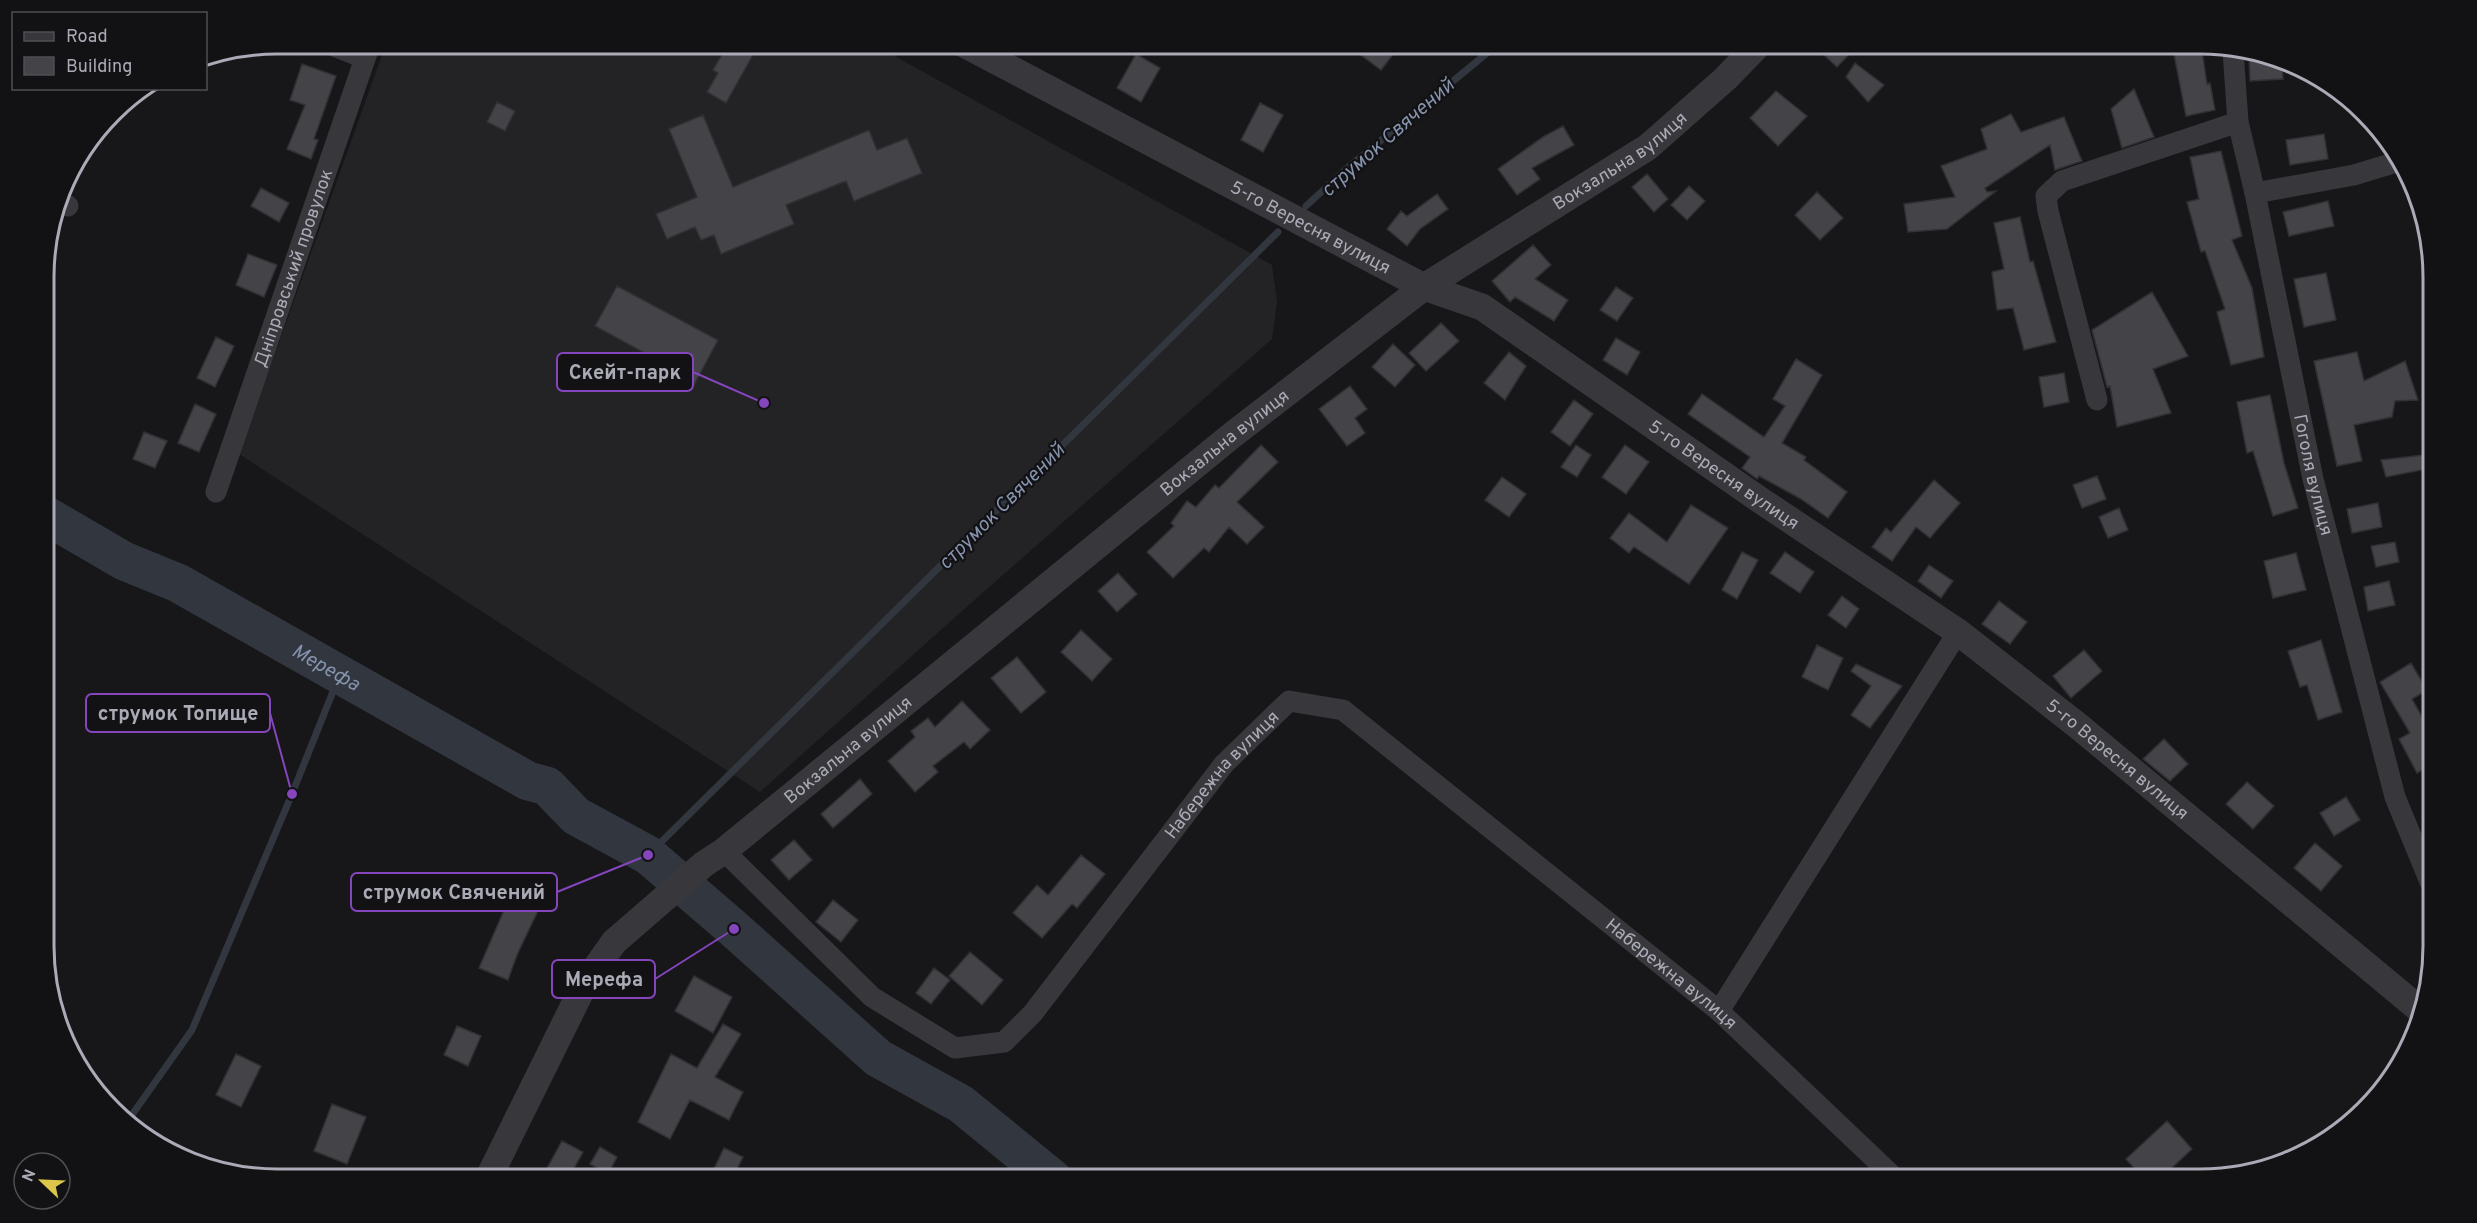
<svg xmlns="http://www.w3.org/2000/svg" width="2477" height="1223" font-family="Overpass,sans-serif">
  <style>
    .built { fill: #232225 }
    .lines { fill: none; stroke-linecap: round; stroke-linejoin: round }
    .stream { stroke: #31363f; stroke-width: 7 }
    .river { stroke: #31363f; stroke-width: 39 }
    .building { fill: #444348; stroke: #313033; stroke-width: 1.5 }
    .minor { stroke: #38383c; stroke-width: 21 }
    .tertiary { stroke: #38383c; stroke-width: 27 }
    .labels { text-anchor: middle; stroke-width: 4.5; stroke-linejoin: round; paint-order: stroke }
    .street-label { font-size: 18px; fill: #aaabb6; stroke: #121113 }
    .water-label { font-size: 20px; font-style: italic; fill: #8593ad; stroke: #121113 }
    .rim { fill: none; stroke: #aaabb6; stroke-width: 3 }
    .leader { fill: none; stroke: #8445bd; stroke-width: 2 }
    .callout-dot { fill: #8445bd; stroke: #121113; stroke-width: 2 }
    .callout { fill: #121113; stroke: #8445bd; stroke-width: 2 }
    .callout-label { font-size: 20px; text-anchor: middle; font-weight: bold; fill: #aaabb6 }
  </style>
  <rect width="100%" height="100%" fill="#171618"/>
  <path class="built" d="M386,44H873L1272,265L1277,302L1272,339L971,603L760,792L239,454Z"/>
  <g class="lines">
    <path class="stream" d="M1306,206L1345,170L1492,49L1495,44
      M648,855L1278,232
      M129,1119L192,1030L292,794L340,674"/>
    <path class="river" id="s1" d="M45,515L124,561L178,583L528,781L547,786L576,816L648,855L734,929L878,1058L961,1104L1053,1179"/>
  </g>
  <path class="building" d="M728,44H759L726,103L707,92L718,73L713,70Z
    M1346,44H1401L1381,70Z
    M1812,44H1859L1837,67Z
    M2172,44H2201L2207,84L2210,83L2215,110L2186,116Z
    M1136,54L1160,68L1141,102L1117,88Z
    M2249,55L2282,63L2283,79L2250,81Z
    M1855,63L1884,85L1868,102L1846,77Z
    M302,64L336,76L314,139L318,140L311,159L287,149L305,105L290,100Z
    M2134,89L2154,137L2122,148L2111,109Z
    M1776,91L1807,116L1778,146L1750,118Z
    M497,102L515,111L505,131L487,122Z
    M1260,103L1283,115L1263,152L1241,140Z
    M2011,114L2021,132L2064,117L2082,161L2055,170L2050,145L1985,188L1987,192L1996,191L1947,229L1908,232L1904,204L1955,197L1941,166L1987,149L1981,129Z
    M703,115L733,187L869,130L877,150L907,138L922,173L854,201L846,181L786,205L794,224L721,254L714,235L701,240L695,227L667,239L656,214L697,197L669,129Z
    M1563,126L1574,145L1532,168L1540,179L1517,195L1498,169L1543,137Z
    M2324,134L2328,159L2290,165L2286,140Z
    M2221,151L2242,236L2232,240L2252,288L2264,357L2231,365L2217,312L2225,309L2205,251L2201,252L2187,202L2199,199L2190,157Z
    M1647,174L1668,199L1654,212L1632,187Z
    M1689,186L1705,201L1687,220L1671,205Z
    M261,188L289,203L279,222L251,206Z
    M1817,192L1843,218L1820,240L1795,215Z
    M1437,194L1448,209L1420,229L1407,246L1387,229L1401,211L1407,216Z
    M2328,201L2334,226L2289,236L2283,212Z
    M2020,217L2030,262L2033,261L2056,342L2024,350L2013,308L1997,310L1992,272L2004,269L1994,223Z
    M1533,245L1551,265L1535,279L1568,300L1554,321L1515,297L1510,302L1492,281Z
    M248,254L277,265L264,297L236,285Z
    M2326,273L2336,320L2304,327L2294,279Z
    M617,286L718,340L694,385L661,368L663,363L595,326Z
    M1616,287L1633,298L1617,321L1600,310Z
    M2152,292L2188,356L2153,369L2171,413L2117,427L2110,386L2107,387L2092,330Z
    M1441,323L1459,341L1426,371L1409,353Z
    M216,337L234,346L215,387L197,378Z
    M1616,338L1640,352L1627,375L1603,360Z
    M1393,344L1415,365L1395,387L1372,367Z
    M1509,352L1526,366L1505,400L1484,383Z
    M2357,352L2364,381L2405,361L2418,400L2395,401L2392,417L2354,425L2362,461L2337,466L2314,361Z
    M1796,359L1822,375L1782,443L1806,457L1804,460L1847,492L1828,518L1801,499L1759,476L1757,479L1742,468L1750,457L1688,414L1702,394L1764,437L1785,406L1773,399Z
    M2064,373L2069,402L2044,407L2039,377Z
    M1350,386L1367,409L1355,418L1365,433L1347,446L1319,409Z
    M2270,395L2284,463L2298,508L2273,516L2253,451L2247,453L2237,402Z
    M1574,400L1593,414L1570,446L1551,432Z
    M195,404L216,414L199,452L178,443Z
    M144,432L167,441L155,468L133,459Z
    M1261,445L1278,462L1237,502L1264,527L1247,544L1229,527L1209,552L1204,548L1173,578L1147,552L1174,526L1171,523L1187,501L1196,507L1215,485L1219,488Z
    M1576,445L1591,455L1577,477L1561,467Z
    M1625,445L1649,462L1626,494L1602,477Z
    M2432,454V468L2386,477L2381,460Z
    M2097,476L2106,499L2082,508L2073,485Z
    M1502,477L1526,494L1509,517L1485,500Z
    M1934,480L1960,503L1930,538L1916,527L1892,561L1872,547L1886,528L1891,532Z
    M2378,503L2382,527L2352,533L2347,509Z
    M1691,505L1728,528L1689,584L1634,547L1629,553L1610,538L1629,513L1667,542Z
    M2119,508L2128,530L2108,538L2099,517Z
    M2395,542L2399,562L2376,567L2371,546Z
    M1742,552L1758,560L1737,599L1722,590Z
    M1785,552L1814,572L1800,593L1770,573Z
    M2296,553L2306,590L2273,598L2264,561Z
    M1929,565L1953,581L1941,598L1918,581Z
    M1118,573L1137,594L1117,612L1098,591Z
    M2389,581L2395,605L2368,611L2364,587Z
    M1842,596L1859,609L1846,628L1828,615Z
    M1999,601L2027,622L2010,644L1982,624Z
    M1081,630L1112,659L1092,681L1061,652Z
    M2321,640L2342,712L2318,720L2307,685L2300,687L2288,651Z
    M1817,645L1843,658L1828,690L1802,677Z
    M2084,650L2102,671L2071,698L2053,676Z
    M1017,657L1046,692L1021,713L991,678Z
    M2411,663L2427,690L2412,699L2433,736V764L2417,773L2399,739L2410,733L2380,682Z
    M1856,664L1902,686L1870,728L1851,715L1871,686L1851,671Z
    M962,701L990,730L970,749L964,742L933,766L938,772L915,792L888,761L915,737L911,731L928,718L935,727Z
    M2164,739L2188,764L2170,781L2143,759Z
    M860,779L872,794L833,828L821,814Z
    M2247,782L2274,806L2253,829L2226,804Z
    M2346,797L2360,820L2334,836L2320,813Z
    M794,840L812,860L789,880L771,860Z
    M2315,843L2342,866L2321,891L2294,868Z
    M1081,855L1105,874L1077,908L1072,904L1042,938L1013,913L1037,885L1048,895Z
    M514,887L543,900L517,955L508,980L479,968Z
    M833,900L858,920L841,942L816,922Z
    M970,952L1003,980L982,1005L949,976Z
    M934,968L950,980L931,1004L916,993Z
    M694,976L732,997L713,1033L675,1011Z
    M723,1024L741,1034L715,1077L743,1092L729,1120L690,1100L670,1139L638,1122L671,1054L697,1068Z
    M457,1026L481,1036L468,1066L444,1055Z
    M236,1054L261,1066L241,1107L216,1095Z
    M332,1104L366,1117L347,1164L314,1151Z
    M2167,1121L2192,1149L2160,1179H2144L2126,1159Z
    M562,1141L583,1152L568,1179H541Z
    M600,1147L617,1157L608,1174L590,1164Z
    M724,1148L743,1157L732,1179H709Z"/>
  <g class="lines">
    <g class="minor">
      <path d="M329,44L364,58"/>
      <path id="s2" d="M2233,51L2238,122L2255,193L2313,479L2395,797L2433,889"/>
      <path d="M2255,193L2354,175L2400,161"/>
      <path d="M60,201L68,206"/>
      <path d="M2097,400L2048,211L2046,196L2062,181L2238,122"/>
      <path id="s3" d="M216,492L370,44"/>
      <path id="s4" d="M724,851L872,997L955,1048L1004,1042L1033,1013L1224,764L1289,701L1343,710L1719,1011L1896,1179"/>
      <path d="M1719,1011L1958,632"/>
    </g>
    <g class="tertiary">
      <path id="s5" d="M964,44L1424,287L1482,307L1763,502L1958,632L2077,725L2419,1009"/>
      <path id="s6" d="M488,1179L585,983L614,942L704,864L724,851L1231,436L1424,287L1648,147L1725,79L1759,44"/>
    </g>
  </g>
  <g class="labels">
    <g class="street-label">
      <text dy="6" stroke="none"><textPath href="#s6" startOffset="1544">Вокзальна вулиця</textPath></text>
      <text dy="6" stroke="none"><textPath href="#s5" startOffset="392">5-го Вересня вулиця</textPath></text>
      <text dy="6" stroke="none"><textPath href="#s3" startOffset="237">Дніпровський провулок</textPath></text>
      <text dy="6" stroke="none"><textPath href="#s6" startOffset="1058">Вокзальна вулиця</textPath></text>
      <text dy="6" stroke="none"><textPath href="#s5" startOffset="876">5-го Вересня вулиця</textPath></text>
      <text dy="6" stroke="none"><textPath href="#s2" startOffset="432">Гоголя вулиця</textPath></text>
      <text dy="6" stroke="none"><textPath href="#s6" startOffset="572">Вокзальна вулиця</textPath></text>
      <text dy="6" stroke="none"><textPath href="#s5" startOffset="1362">5-го Вересня вулиця</textPath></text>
      <text dy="6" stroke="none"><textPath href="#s4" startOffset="700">Набережна вулиця</textPath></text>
      <text dy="6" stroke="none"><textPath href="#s4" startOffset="1276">Набережна вулиця</textPath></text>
    </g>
    <g class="water-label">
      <text transform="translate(1387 137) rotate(-41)" y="7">струмок Свячений</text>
      <text transform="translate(1001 506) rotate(-45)" y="7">струмок Свячений</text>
      <text dy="7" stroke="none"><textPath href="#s1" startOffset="320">Мерефа</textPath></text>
    </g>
  </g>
  <path d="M0 0H2477V1223H0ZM277 54H2200A223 223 0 0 1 2423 277V946A223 223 0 0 1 2200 1169H277A223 223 0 0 1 54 946V277A223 223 0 0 1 277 54Z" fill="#121113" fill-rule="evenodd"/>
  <path class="rim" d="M277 54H2200A223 223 0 0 1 2423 277V946A223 223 0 0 1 2200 1169H277A223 223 0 0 1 54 946V277A223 223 0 0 1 277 54Z"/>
  <path class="leader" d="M764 403L693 372M292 794L270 713M648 855L557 892M734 929L655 979"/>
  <g class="callout-dot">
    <circle cx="764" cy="403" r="6"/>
    <circle cx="292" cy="794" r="6"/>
    <circle cx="648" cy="855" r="6"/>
    <circle cx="734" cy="929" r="6"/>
  </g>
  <g class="callout">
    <rect x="557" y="353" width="136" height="38" rx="6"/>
    <rect x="86" y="694" width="184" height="38" rx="6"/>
    <rect x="351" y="873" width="206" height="38" rx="6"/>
    <rect x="552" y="960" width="103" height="38" rx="6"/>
  </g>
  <g class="callout-label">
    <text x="625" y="379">Скейт-парк</text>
    <text x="178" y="720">струмок Топище</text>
    <text x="454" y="899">струмок Свячений</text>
    <text x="604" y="986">Мерефа</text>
  </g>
  <rect x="12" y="12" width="195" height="78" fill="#121113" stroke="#4f4f54" stroke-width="1.5"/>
  <rect x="24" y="32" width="30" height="9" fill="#38383c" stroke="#4f4f54" stroke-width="1.5"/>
  <text x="66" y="42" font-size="18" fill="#aaabb6">Road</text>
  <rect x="24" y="57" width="30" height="18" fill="#444348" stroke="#4f4f54" stroke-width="1.5"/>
  <text x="66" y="72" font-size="18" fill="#aaabb6">Building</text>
  <g transform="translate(42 1181) rotate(293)"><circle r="28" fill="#121113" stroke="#4f4f54" stroke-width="1.5"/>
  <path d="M0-4.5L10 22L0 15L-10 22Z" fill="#dbc64b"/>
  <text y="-9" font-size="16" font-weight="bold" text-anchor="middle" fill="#aaabb6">N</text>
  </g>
</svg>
